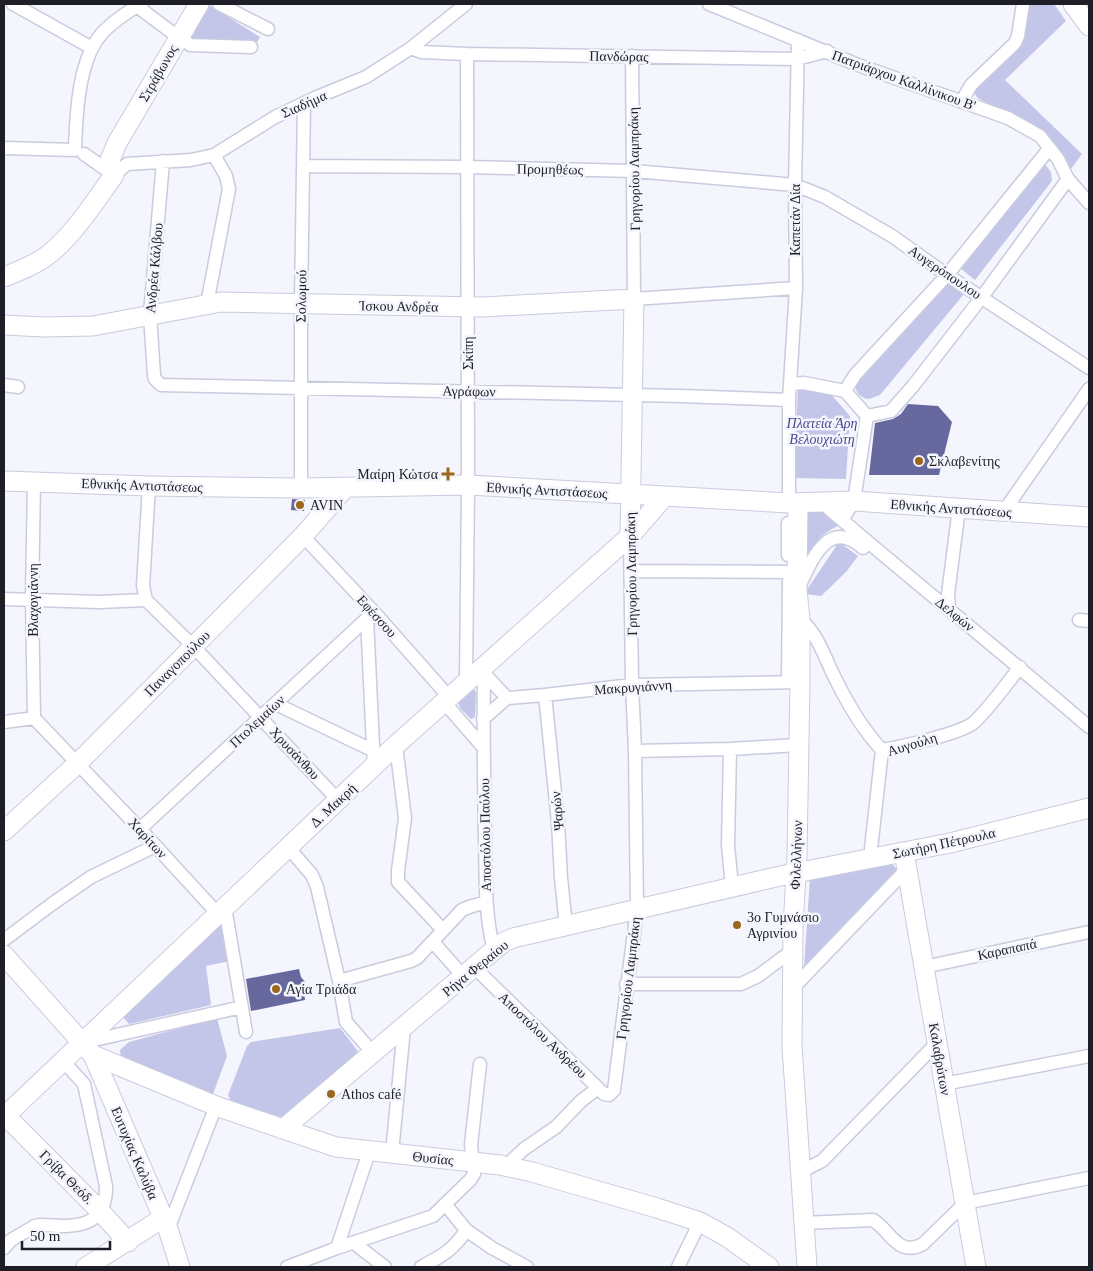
<svg xmlns="http://www.w3.org/2000/svg" width="1093" height="1271" font-family="'Times New Roman',serif">
  <style>
    .green { fill: #c3c6e9 }
    .building { fill: #67699e }
    .lines { fill: none; stroke-linecap: round; stroke-linejoin: round }
    .street-casing { stroke: #c9cbdf; stroke-width: 15 }
    .secondary-casing { stroke: #c9cbdf; stroke-width: 21 }
    .street { stroke: #fff; stroke-width: 12 }
    .secondary { stroke: #fff; stroke-width: 19 }
    .poi-dot { fill: #9a671c; stroke: #f4f5fd; stroke-width: 2 }
    .labels { text-anchor: middle; stroke-width: 5; stroke-linejoin: round; paint-order: stroke }
    .street-label { font-size: 14px; fill: #1e1f26; stroke: #f4f5fd }
    .park-label { font-size: 14px; font-style: italic; fill: #49488e; stroke: #f4f5fd }
    .poi-label { font-size: 14px; fill: #1e1f26; stroke: #f4f5fd; text-anchor: start }
  </style>
  <rect width="100%" height="100%" fill="#f4f5fd"/>
  <path class="green" d="M206,4L209,5L260,37L257,42H189L186,36Z
    M1026,4H1054L1066,21L1005,80L1082,154L1070,170C1056,146 1046,132 1021,117C1012,112 981,103 976,96C975,94 974,91 974,89L1020,45Z
    M1043,162L1051,172L1052,181L975,280L960,268Z
    M947,282L964,294L880,395L869,399C860,398 855,392 855,383Z
    M798,387L828,391L850,416L846,479L794,478Z
    M802,509H819L838,526C817,535 810,551 799,570Z
    M839,542L858,556L846,572L821,596L804,594Z
    M473,688L476,692L475,717L471,719L460,708L458,701Z
    M889,861L899,871L804,968L810,877Z
    M221,922L230,961L206,966L211,1005L129,1024L122,1016Z
    M217,1018L227,1056L213,1094L121,1059L120,1050L129,1042Z
    M340,1028L360,1054L284,1118L231,1101L228,1095L247,1046L251,1042Z"/>
  <path class="building" d="M908,404L938,406L952,422L939,475H869L875,423L893,419L901,414Z
    M292,499L305,500L304,511L291,510Z
    M299,969L301,977L306,983L304,991L305,1000L251,1011L246,979Z"/>
  <g class="lines">
    <defs>
      <path id="street" d="M13,4L92,48
        M134,4L178,37
        M219,4L268,29
        M709,4L858,65L1008,118L1040,136L1058,159L1068,179L1089,203
        M188,30L183,37L184,40L190,45L251,47
        M411,48L421,52L467,54L797,59L827,51
        M632,56L634,299L796,288
        M962,101L971,85L1015,43L1018,36L1023,4
        M4,148L75,150C76,117 78,64 99,37C107,26 129,10 142,4
        M84,154L114,175L127,164L191,160L214,155L275,117L317,97L366,77L411,48L466,4
        M163,161L150,315L154,375L155,379L161,385L681,396L789,400
        M304,166L467,167L634,171L795,185L825,197L892,236L947,275L1089,368
        M207,304L229,189L226,176L214,155
        M791,384L804,383L845,391L867,416L854,501L842,520
        M4,385L18,387
        M845,391L855,375L947,275L1049,149
        M867,416L891,411L913,386L982,297L1068,179
        M149,486L143,586L146,600L193,646L338,800
        M301,488V303L304,103
        M821,502C909,578 1001,651 1089,727
        M789,503V400L796,288L795,185L798,40
        M1004,511L1089,389
        M788,523V555
        M303,536L374,612L449,697
        M631,571L789,572
        M800,585C813,557 829,518 863,548
        M4,599L99,602L146,600
        M949,609L948,594L959,508
        M367,618L374,767
        M800,619C820,636 825,660 837,682C849,706 863,730 882,750
        M1079,620L1089,621
        M480,669L507,698L545,695L632,685L800,682
        M484,673C483,727 484,782 485,836C486,874 484,913 494,950
        M466,682L468,485L467,54
        M788,682L789,580
        M545,695L558,822L561,878L566,926
        M444,702L483,747
        M276,704L372,750
        M34,718L32,599L34,482
        M483,719L507,698
        M4,722L34,718L140,829L218,914
        M396,745L405,818L398,871V882L443,930
        M730,749L728,846L732,886
        M635,751L730,749L798,745
        M140,829L374,612
        M288,847L312,875L317,887L339,981L346,1022L373,1053
        M870,858L882,750C901,747 957,734 972,724C986,713 1008,682 1020,667
        M225,907L246,1032
        M4,940L52,904L91,877L155,846
        M433,942L463,976
        M474,967L604,1094L609,1095L614,1090L637,909L635,751L632,685L630,536
        M924,967L1089,932
        M339,981L411,961L417,958L462,910L469,907L486,902
        M626,984H741L758,976L793,950
        M793,988L906,870
        M85,1042L242,1007
        M944,1084L1089,1056
        M392,1153L404,1028
        M506,1166L524,1149L556,1127L581,1101L598,1088
        M800,1172L822,1161L937,1043
        M446,1205L466,1230L492,1248L527,1267
        M803,1223L873,1220C890,1230 898,1258 923,1244L965,1203L1089,1178
        M168,1229L216,1106
        M354,1243L385,1267
        M4,1248L11,1240L35,1226L40,1225C72,1227 107,1230 106,1186L84,1084L63,1061
        M337,1248L369,1152
        M287,1267L337,1248L433,1216L470,1180L474,1174L471,1145L480,1064
        M421,1267C440,1257 455,1249 466,1230
        M678,1267L700,1222"/>
      <path id="secondary" d="M1073,4L1089,26
        M4,277C19,271 35,265 48,255C73,236 96,200 114,175L110,160L117,143L199,4
        M4,325L44,327L93,326L221,302L482,307L634,299L630,536
        M4,481L149,486L301,488L468,485L789,503L854,501L1089,517
        M798,503L797,590L800,619V682L797,856L793,927L792,1046L807,1267
        M4,831L78,763L303,536L344,489
        M904,852L976,1267
        M4,955L93,1055L168,1229L180,1267
        M93,1055L216,1106L336,1147L500,1165L532,1172L657,1208L700,1222L727,1237L769,1267
        M4,1114L100,1211L128,1242
        M4,1117L396,745L630,536L664,497
        M283,1129L494,950L504,942L513,938L785,875L950,843L1089,808
        M86,1267L163,1218"/>
    </defs>
    <use href="#street" class="street-casing"/>
    <use href="#secondary" class="secondary-casing"/>
    <use href="#street" class="street"/>
    <use href="#secondary" class="secondary"/>
  </g>
  <g class="poi-dot">
    <circle cx="919" cy="461" r="5"/>
    <path d="M445.5 466.5h5v5h5v5h-5v5h-5v-5h-5v-5h5z"/>
    <circle cx="300" cy="505" r="5"/>
    <circle cx="737" cy="925" r="5"/>
    <circle cx="276" cy="989" r="5"/>
    <circle cx="331" cy="1094" r="5"/>
  </g>
  <g class="labels">
    <g class="street-label">
      <text transform="translate(619 56) rotate(1)" y="5">Πανδώρας</text>
      <text transform="translate(158 73) rotate(-60)" y="5">Στράβωνος</text>
      <text transform="translate(904 80) rotate(20)" y="5">Πατριάρχου Καλλίνικου B'</text>
      <text transform="translate(304 104) rotate(-24)" y="5">Σιαδήμα</text>
      <text transform="translate(550 169) rotate(1)" y="5">Προμηθέως</text>
      <text transform="translate(634 169) rotate(-91)" y="5">Γρηγορίου Λαμπράκη</text>
      <text transform="translate(795 220) rotate(-90)" y="5">Καπετάν Δία</text>
      <text transform="translate(154 268) rotate(-85)" y="5">Ανδρέα Κάλβου</text>
      <text transform="translate(945 272) rotate(34)" y="5">Αυγερόπουλου</text>
      <text transform="translate(301 296) rotate(-89)" y="5">Σολωμού</text>
      <text transform="translate(399 306) rotate(1)" y="5">Ίσκου Ανδρέα</text>
      <text transform="translate(468 353) rotate(-90)" y="5">Σκίπη</text>
      <text transform="translate(469 391) rotate(1)" y="5">Αγράφων</text>
      <text transform="translate(142 485) rotate(2)" y="5">Εθνικής Αντιστάσεως</text>
      <text transform="translate(547 490) rotate(3)" y="5">Εθνικής Αντιστάσεως</text>
      <text transform="translate(951 508) rotate(4)" y="5">Εθνικής Αντιστάσεως</text>
      <text transform="translate(631 574) rotate(-91)" y="5">Γρηγορίου Λαμπράκη</text>
      <text transform="translate(33 600) rotate(-90)" y="5">Βλαχογιάννη</text>
      <text transform="translate(955 614) rotate(39)" y="5">Δελφών</text>
      <text transform="translate(377 616) rotate(48)" y="5">Εφέσσου</text>
      <text transform="translate(177 663) rotate(-45)" y="5">Παναγοπούλου</text>
      <text transform="translate(633 687) rotate(-4)" y="5">Μακρυγιάννη</text>
      <text transform="translate(257 721) rotate(-43)" y="5">Πτολεμαίων</text>
      <text transform="translate(912 744) rotate(-17)" y="5">Αυγούλη</text>
      <text transform="translate(295 753) rotate(47)" y="5">Χρυσάνθου</text>
      <text transform="translate(333 805) rotate(-43)" y="5">Δ. Μακρή</text>
      <text transform="translate(557 811) rotate(-95)" y="5">Ψαρών</text>
      <text transform="translate(485 835) rotate(-91)" y="5">Αποστόλου Παύλου</text>
      <text transform="translate(148 838) rotate(47)" y="5">Χαρίτων</text>
      <text transform="translate(944 843) rotate(-12)" y="5">Σωτήρη Πέτρουλα</text>
      <text transform="translate(796 855) rotate(-88)" y="5">Φιλελλήνων</text>
      <text transform="translate(1007 949) rotate(-12)" y="5">Καραπαπά</text>
      <text transform="translate(475 968) rotate(-39)" y="5">Ρήγα Φεραίου</text>
      <text transform="translate(628 978) rotate(-83)" y="5">Γρηγορίου Λαμπράκη</text>
      <text transform="translate(543 1035) rotate(44)" y="5">Αποστόλου Ανδρέου</text>
      <text transform="translate(940 1059) rotate(80)" y="5">Καλαβρύτων</text>
      <text transform="translate(135 1153) rotate(67)" y="5">Ευτυχίας Καλύβα</text>
      <text transform="translate(433 1158) rotate(6)" y="5">Θυσίας</text>
      <text transform="translate(67 1177) rotate(45)" y="5">Γρίβα Θεόδ.</text>
    </g>
    <g class="park-label">
      <text x="822" y="428">Πλατεία Άρη<tspan x="822" dy="16">Βελουχιώτη</tspan></text>
    </g>
    <g class="poi-label">
      <text x="929" y="466">Σκλαβενίτης</text>
      <text x="438" y="479" text-anchor="end">Μαίρη Κώτσα</text>
      <text x="310" y="510">AVIN</text>
      <text x="747" y="922">3ο Γυμνάσιο<tspan x="747" dy="16">Αγρινίου</tspan></text>
      <text x="286" y="994">Αγία Τριάδα</text>
      <text x="341" y="1099">Athos café</text>
    </g>
  </g>
  <rect width="1093" height="1271" fill="none" stroke="#1e1f26" stroke-width="10"/>
  <path d="M22 1241v8h88v-8" fill="none" stroke="#1e1f26" stroke-width="2.5"/>
  <text x="30" y="1241" font-size="15" fill="#1e1f26" stroke="#f4f5fd" stroke-width="4" paint-order="stroke">50 m</text>
</svg>
